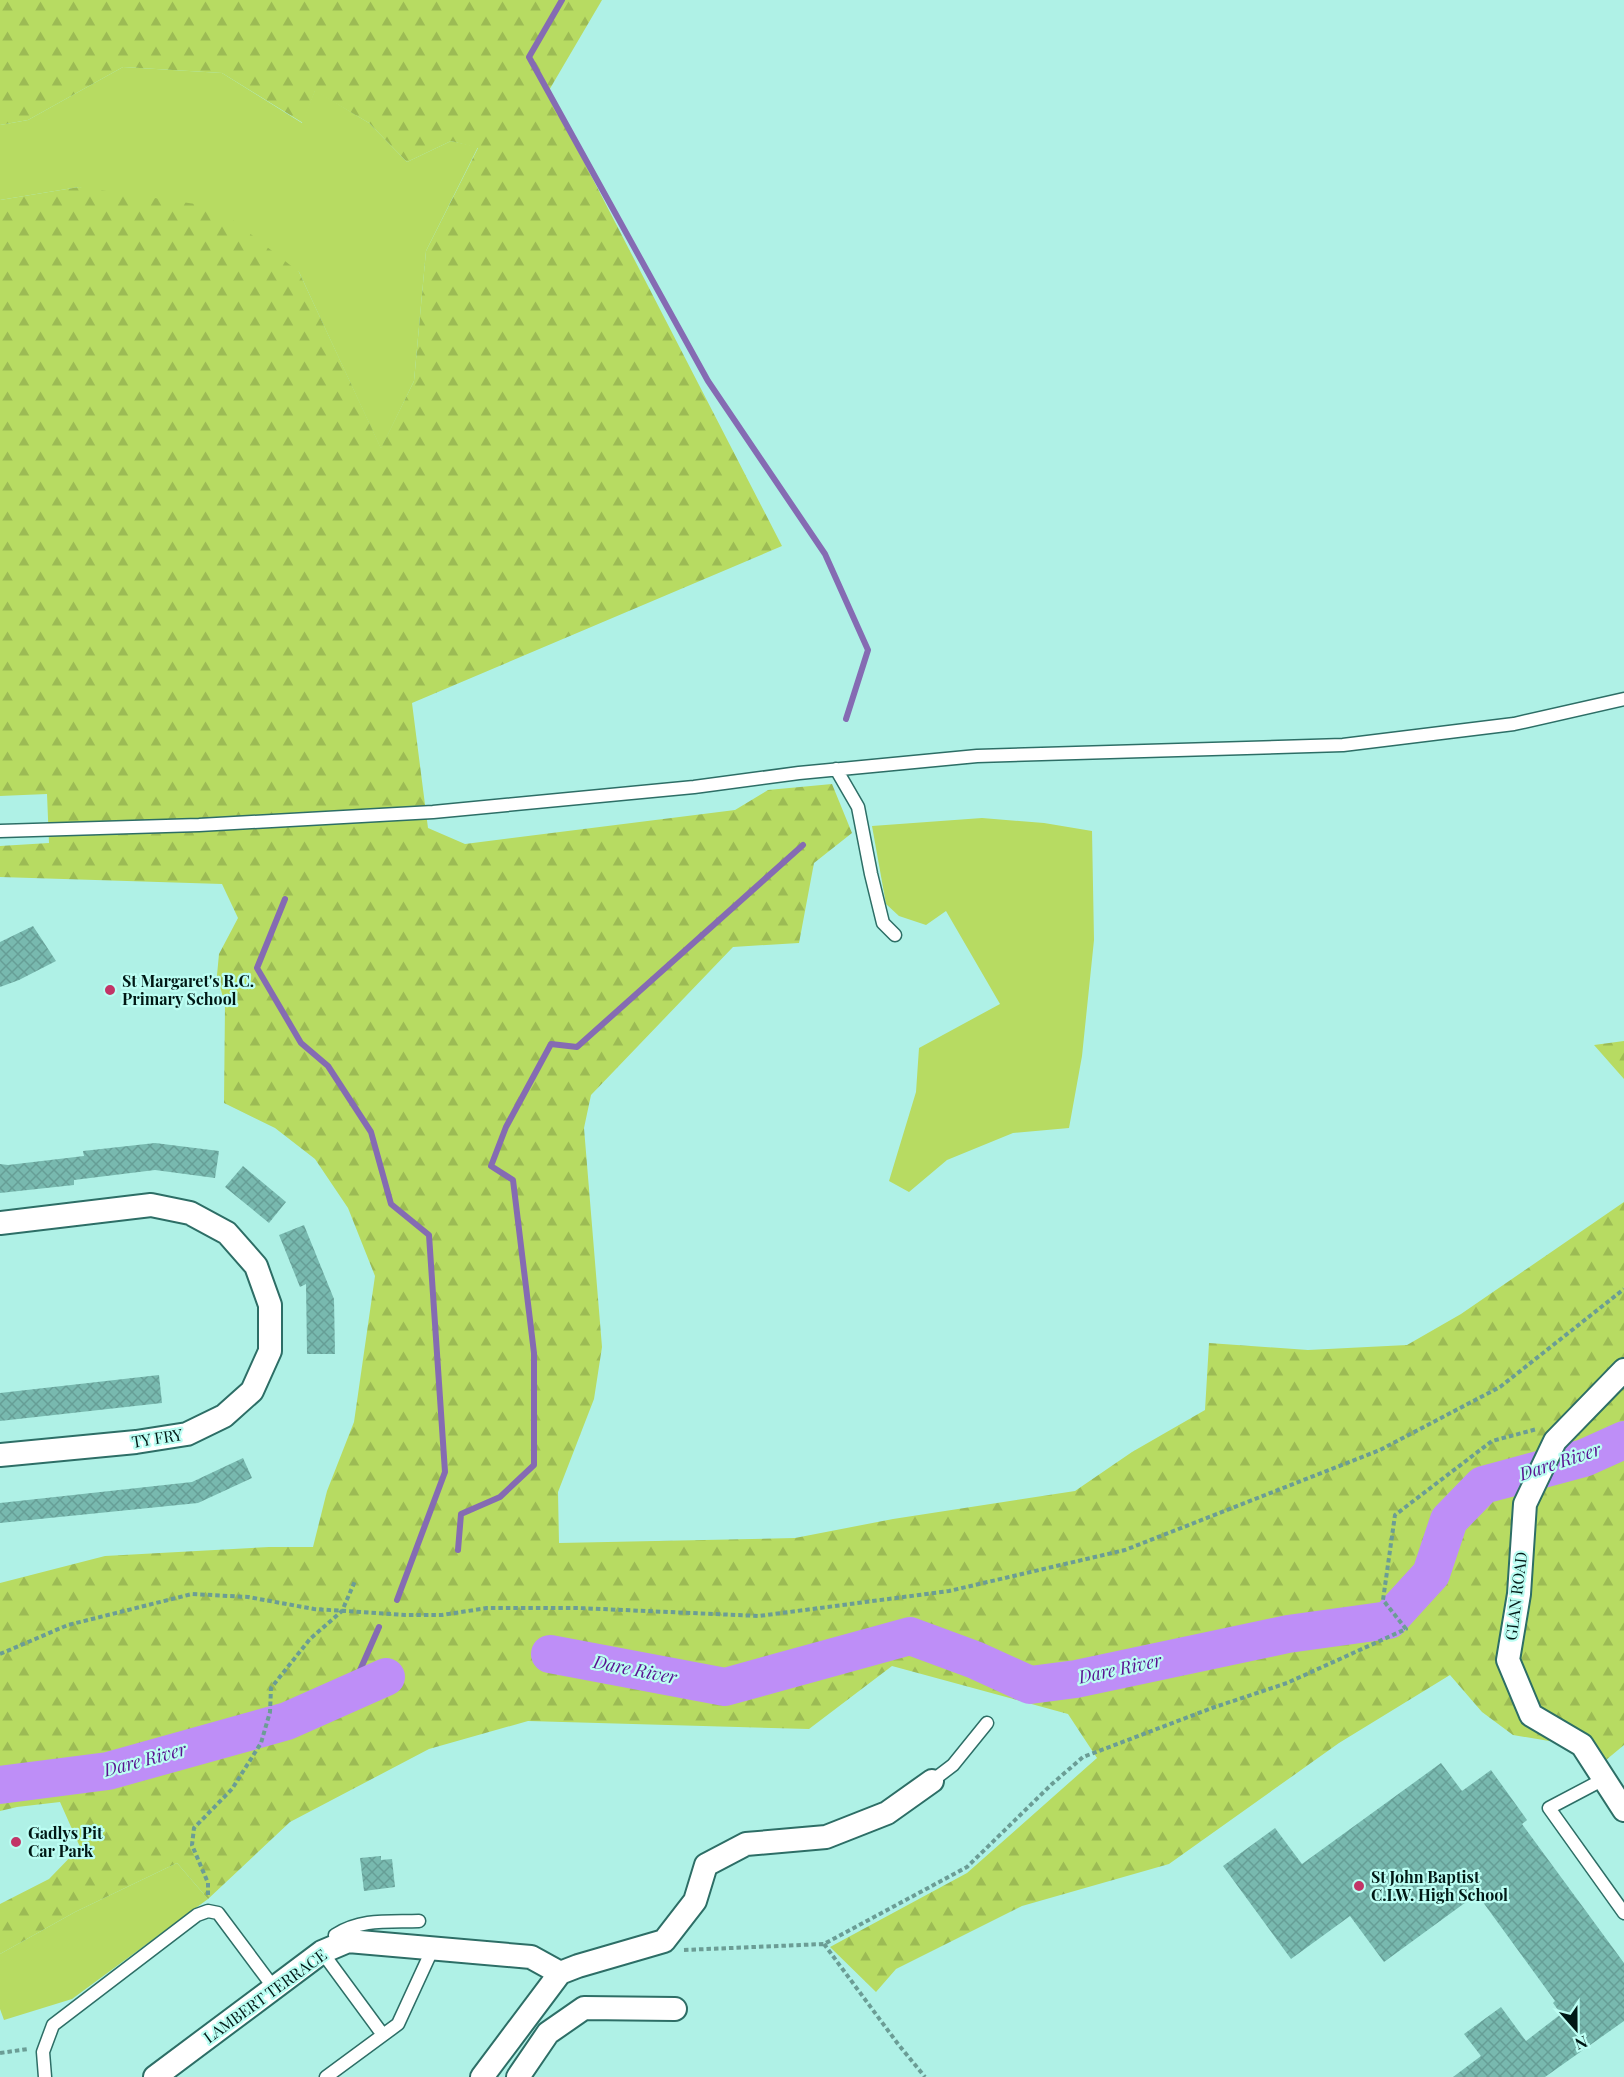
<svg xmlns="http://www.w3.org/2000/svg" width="1624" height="2077" font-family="'Playfair Display',serif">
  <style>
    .green { fill: #b7db62 }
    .forest { fill: url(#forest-firs) }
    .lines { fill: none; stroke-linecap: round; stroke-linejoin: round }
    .stream { stroke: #856bb3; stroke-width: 6 }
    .river { stroke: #be8ef7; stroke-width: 38 }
    .building { fill: url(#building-cross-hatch) }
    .service-casing { stroke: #2d6e66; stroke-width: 15 }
    .minor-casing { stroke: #2d6e66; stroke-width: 26 }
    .path { stroke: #6b9d95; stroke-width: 4; stroke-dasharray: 4.5 3; stroke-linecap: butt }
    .service { stroke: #fff; stroke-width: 12 }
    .minor { stroke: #fff; stroke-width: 22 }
    .poi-dot { fill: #c23567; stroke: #bcfef3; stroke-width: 2 }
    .labels { text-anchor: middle; stroke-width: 4.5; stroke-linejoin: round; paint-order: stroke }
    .poi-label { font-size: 16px; font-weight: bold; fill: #001815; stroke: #bcfef3; text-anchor: start }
    .street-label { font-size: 16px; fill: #001815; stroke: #bcfef3 }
    .water-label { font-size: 18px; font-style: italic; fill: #591190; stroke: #bcfef3 }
  </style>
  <defs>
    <pattern id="forest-firs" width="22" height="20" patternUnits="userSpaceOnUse" patternTransform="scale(1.5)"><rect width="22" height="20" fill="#b7db62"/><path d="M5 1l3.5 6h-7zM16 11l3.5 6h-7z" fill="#9cbb54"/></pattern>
    <pattern id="building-cross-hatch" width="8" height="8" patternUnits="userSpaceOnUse" patternTransform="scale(1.5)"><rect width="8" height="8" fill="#78b9af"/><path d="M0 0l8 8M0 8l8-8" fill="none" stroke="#669e96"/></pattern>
  </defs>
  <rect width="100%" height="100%" fill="#aff1e6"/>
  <path class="green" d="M123,67L222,73L302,123L315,90L369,123L407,162L451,141L478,147L426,251L414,381L381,449L299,272L79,187L0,200V125L28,120Z
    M982,818L1044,823L1092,831L1094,940L1082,1056L1069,1128L1013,1133L947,1160L909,1192L889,1181L916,1092L919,1048L1000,1004L946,911L926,925L899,916L886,904L872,826Z
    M177,1863L208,1899L72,1999L4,2020L0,2009V1954L75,1912Z"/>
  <path class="forest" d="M0,0H602L548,92L782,546L412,703L428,828L465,844L735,810L768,790L832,784L852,833L814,863L799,943L733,947L591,1095L584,1128L602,1347L594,1399L558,1492L559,1543L795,1538L893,1519L1075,1491L1132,1452L1205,1410L1209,1343L1308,1350L1407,1345L1461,1314L1624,1202V1745L1606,1760L1555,1742L1513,1735L1482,1712L1450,1675L1339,1743L1169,1864L1022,1906L896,1969L876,1992L830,1947L967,1873L1097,1758L1068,1714L892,1666L809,1729L528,1721L429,1749L290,1822L208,1899L177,1863L75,1912L0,1954V1904L49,1879L80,1847L60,1802L17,1807L0,1811V1583L105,1556L269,1547H313L327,1491L354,1422L375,1276L348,1208L315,1159L275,1128L224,1103L225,1005L217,975L219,954L238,918L222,884L0,877V846L49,843L47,794L0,796V200L79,187L216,207L299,272L381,448L414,381L426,251L478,148L451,141L407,162L369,123L315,91L303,123L222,73L123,67L28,120L0,125Z
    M1624,1041V1079L1594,1045Z"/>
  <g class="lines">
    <path class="stream" d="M562,0L529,57L708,381L825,554L868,650L846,719
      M285,899L257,968L301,1043L328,1066L371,1132L391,1204L429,1235L445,1472L397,1600
      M458,1550L461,1514L500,1497L534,1465V1353L513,1180L491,1166L506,1127L551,1044L577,1047L803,845
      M350,1693L379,1627"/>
    <path class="river" d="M550,1654L725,1687L910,1636L975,1660L1030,1685L1076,1679L1288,1634L1389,1620L1431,1574L1449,1520L1483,1485L1584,1458L1624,1440
      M0,1785L108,1771L287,1721L386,1677"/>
  </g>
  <path class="building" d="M33,926L56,961L19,980L0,987V942Z
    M155,1143L219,1151L215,1178L155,1170L74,1180V1185L0,1193V1164L8,1165L84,1156L83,1151Z
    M243,1166L286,1202L269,1223L225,1187Z
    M304,1225L334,1299L335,1354H307L306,1284L300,1287L279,1235Z
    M159,1375L162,1403L0,1421V1393Z
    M243,1458L252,1478L198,1503L0,1523V1503L192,1482Z
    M1441,1763L1462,1791L1491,1770L1527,1820L1522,1824L1624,1963V2021L1545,2077H1453L1481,2056L1464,2034L1501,2007L1526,2041L1561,2014L1553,2003L1555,2001L1477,1894L1384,1962L1350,1916L1291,1959L1223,1866L1275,1828L1302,1864Z
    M381,1856V1860L392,1859L395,1887L364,1891L360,1858Z"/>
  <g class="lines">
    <defs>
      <path id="service" d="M836,769L858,807L871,874L883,923L895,935
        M0,831L199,825L433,812L694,787L799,773L977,756L1343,745L1514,724L1624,699
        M1604,1779L1549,1808L1624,1913
        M932,1781L953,1765L987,1723
        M337,1946L335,1935C362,1918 389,1922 419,1921
        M322,1952L383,2035
        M45,2077L43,2052L53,2025L197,1915L208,1911L218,1913L274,1988
        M326,2077L398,2024L433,1948"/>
      <path id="minor" d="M0,1223L151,1205L190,1213L227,1233L256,1266L270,1305V1351L252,1391L224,1416L187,1434L136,1442L0,1455
        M1624,1370L1555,1441L1525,1504L1519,1594L1508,1660L1531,1715L1582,1745L1624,1810
        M155,2077L322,1952L348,1941L531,1957L560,1973
        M482,2077L560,1973L578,1966L664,1941L695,1901L706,1865L746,1844L826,1837L887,1813L932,1781
        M518,2077L548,2033L584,2008L675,2009"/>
    </defs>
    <use href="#service" class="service-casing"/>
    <use href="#minor" class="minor-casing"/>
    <path class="path" d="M0,1654L68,1625L192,1594L248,1597L314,1609L405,1615H442L487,1608H578L759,1616L949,1591L1125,1550L1380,1450L1500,1387L1624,1289
      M208,1895V1883L192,1845L194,1828L232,1789L261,1743L270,1712L271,1688L310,1639L342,1611L355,1581
      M824,1944L898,2044L925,2077
      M684,1950L824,1944L967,1867L1052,1784L1083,1757L1212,1708L1287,1683L1406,1629L1383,1600L1395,1515L1492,1441L1537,1429
      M0,2053L28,2049"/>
    <use href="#service" class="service"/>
    <use href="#minor" class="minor"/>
  </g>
  <g class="poi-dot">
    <circle cx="110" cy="990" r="6"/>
    <circle cx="16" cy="1842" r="6"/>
    <circle cx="1359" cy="1886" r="6"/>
  </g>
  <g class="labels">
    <g class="poi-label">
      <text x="122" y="987">St Margaret's R.C.<tspan x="122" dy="18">Primary School</tspan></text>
      <text x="28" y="1839">Gadlys Pit<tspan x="28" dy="18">Car Park</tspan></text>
      <text x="1371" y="1883">St John Baptist<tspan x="1371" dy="18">C.I.W. High School</tspan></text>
    </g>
    <g class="street-label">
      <text transform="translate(157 1438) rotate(-9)" y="6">TY FRY</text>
      <text transform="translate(1516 1596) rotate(-83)" y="6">GLAN ROAD</text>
      <text transform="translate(265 1996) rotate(-36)" y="6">LAMBERT TERRACE</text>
    </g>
    <g class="water-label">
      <text transform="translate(1560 1462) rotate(-18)" y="6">Dare River</text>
      <text transform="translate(1120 1669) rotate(-12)" y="6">Dare River</text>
      <text transform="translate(635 1670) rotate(11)" y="6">Dare River</text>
      <text transform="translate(145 1760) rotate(-15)" y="6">Dare River</text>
    </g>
  </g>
  <g transform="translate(1576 2029) rotate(159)" stroke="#bcfef3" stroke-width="4.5" paint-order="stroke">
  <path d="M0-4.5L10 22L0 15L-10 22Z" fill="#001815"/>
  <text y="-9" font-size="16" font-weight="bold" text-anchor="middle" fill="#001815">N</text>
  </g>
</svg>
